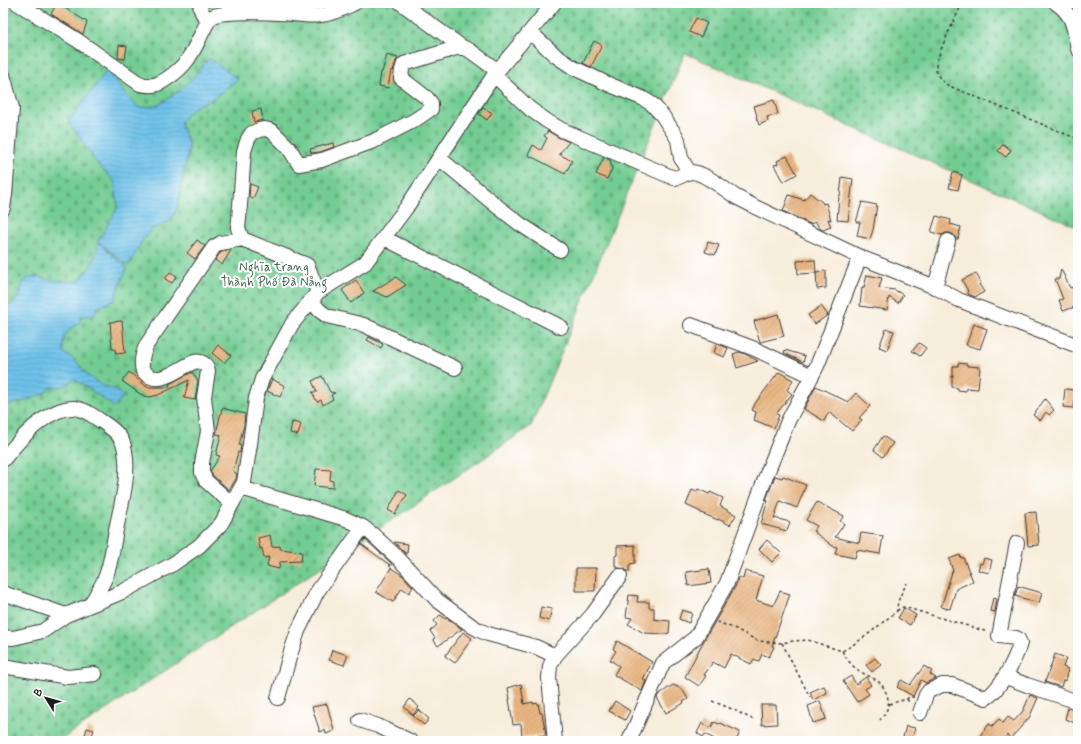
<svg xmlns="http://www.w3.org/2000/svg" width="1081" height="744" font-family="Mynerve,sans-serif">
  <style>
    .cemetery { fill: url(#cemetery-stones); stroke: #487458 }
    .water { fill: url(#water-rules); stroke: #446e82 }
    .building { fill: url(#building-hatch) }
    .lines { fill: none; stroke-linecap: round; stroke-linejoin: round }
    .minor-casing { stroke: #3d3b39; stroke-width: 16 }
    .path { stroke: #3d3b39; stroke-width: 1.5; stroke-dasharray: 3 3; stroke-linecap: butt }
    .minor { stroke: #fff; stroke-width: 14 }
    .labels { text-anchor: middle; stroke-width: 4; stroke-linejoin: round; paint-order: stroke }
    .park-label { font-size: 13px; fill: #3f634c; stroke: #fff }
  </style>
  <defs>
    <pattern id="cemetery-stones" width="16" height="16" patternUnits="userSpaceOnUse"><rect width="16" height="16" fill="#73cd93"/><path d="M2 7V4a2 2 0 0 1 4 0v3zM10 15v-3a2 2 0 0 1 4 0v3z" fill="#63af7e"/></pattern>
    <pattern id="water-rules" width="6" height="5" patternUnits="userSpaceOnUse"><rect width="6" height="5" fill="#6dc1e9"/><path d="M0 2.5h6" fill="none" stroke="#5ea5c7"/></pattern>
    <pattern id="building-hatch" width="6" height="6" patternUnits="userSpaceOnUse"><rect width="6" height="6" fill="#e9b682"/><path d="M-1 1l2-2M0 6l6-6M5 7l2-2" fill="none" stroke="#c79c70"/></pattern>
  </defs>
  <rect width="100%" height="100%" fill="#fff"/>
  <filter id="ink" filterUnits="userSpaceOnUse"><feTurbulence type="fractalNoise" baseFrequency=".025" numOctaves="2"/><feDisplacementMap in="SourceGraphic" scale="8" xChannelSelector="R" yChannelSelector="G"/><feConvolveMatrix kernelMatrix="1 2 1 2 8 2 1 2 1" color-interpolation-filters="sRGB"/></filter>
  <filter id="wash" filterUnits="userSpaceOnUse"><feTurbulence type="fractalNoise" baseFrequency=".012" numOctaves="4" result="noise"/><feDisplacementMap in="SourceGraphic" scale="16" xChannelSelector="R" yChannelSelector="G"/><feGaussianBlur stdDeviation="0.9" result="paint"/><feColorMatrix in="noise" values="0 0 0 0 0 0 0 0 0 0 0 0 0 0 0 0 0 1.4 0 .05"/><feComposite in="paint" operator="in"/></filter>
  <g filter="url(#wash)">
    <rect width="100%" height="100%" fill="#f7eddb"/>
    <path class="cemetery" d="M3,3H1078V224L1075,226L685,53L531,426L397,517L59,741H3Z"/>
    <path class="water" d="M209,58L238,79L212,99L193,108L180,122L184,133L189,146L177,209L170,221L160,226L151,229L143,240L128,266L98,241L118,207L114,181L96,162L79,136L68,122L107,70L129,98L140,108L159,105L180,90L196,74Z
      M98,242L127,268L117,292L115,300L97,308L94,316H81L80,322C66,332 63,334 63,352L76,361L87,375L103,386L114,389L123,396L114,407L91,390L74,379C66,386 61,388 50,387L45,393L22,402L12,404L3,408V301L12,305L20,294L22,284L26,279L35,276L50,280L65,281H79L90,267L97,253Z"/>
    <g id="blocks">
      <path class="building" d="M57,3L87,22L83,34L51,14Z
        M696,18L707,23L701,37L689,32Z
        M594,41L602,45L591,67L583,63Z
        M119,45L127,46L125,59L118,58Z
        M387,55L398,58L396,61L393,71L391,70L388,88L379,86L381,72H382Z
        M774,100L778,114L767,117L768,121L759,125L756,117L757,116L754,106Z
        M483,107L492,113L487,120L479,114Z
        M261,109L263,120L254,122L252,111Z
        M548,131L558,137L569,142L559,154L572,161L565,174L528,155L533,145L541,150L547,138L544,136Z
        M333,143L334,147L320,152L311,153L310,149Z
        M1003,144L1011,150L1006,157L998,151Z
        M787,156L797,174L783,182L774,165L778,164L777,161Z
        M604,157L610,160L612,169L607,179L596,174Z
        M953,172L962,175L958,190L949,188Z
        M842,177L853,179L848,221L837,220L839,196H840Z
        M250,184L258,187L253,199L249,197Z
        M810,193L822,202L823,204L826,203L831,220L828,219L831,227L823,230L819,228L816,222L810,224L783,211L789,195L804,200Z
        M862,202L877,205L873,230L870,239L857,236L860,222H856Z
        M936,216L951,220L950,224L961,227L958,239H956L954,235L950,233H946L942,235L931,232Z
        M197,240L205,246L195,259L187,253Z
        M708,242L719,245L715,255L705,252Z
        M231,250L222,265L215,260L220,253L224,251Z
        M815,260L816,273L798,274L797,261Z
        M1061,269L1070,288L1072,287L1073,289L1078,287V306L1063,311L1059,300L1063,299L1055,279H1059Z
        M826,271V288L817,289L816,272Z
        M170,272L177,276L172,283L165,279Z
        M976,273L981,283L979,284L984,292L975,297L968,294L967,292L968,291L962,280Z
        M867,275L882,278L879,288L895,290L903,295L898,303L889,297L887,310L860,306L862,287H864Z
        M396,277L406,285L387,297L373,291Z
        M356,280L364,293L351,303L342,290Z
        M821,306L828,315L815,324L808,315Z
        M778,314L784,336L760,342L754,321Z
        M122,321L125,353L116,354L115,349H112L110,322Z
        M974,324L987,329L980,349L966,345Z
        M886,329L894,331L887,350L879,347Z
        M369,337L383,344L381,348L367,340Z
        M919,343L926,348L920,356L912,351Z
        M717,344L728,348L724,357L714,353Z
        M218,345L231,355L224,363L212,353Z
        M785,350L805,356L803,362L784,353Z
        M739,352L745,354L758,361L737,368L733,354Z
        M958,363L967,364V366L980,367L978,389L966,388V391L958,390V388L952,387V376L953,377V366H958Z
        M129,372L147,387H170L169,384L192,372L198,381L195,400L184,398L189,380L158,395L150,397L144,396L137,392L122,381Z
        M779,372L793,380L787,390L792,394L776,414L779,415L774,428L754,420L756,412L752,410L756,402Z
        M322,376L330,392L335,393L331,395L333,399L323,405L321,400L317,402L312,392H317L312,381Z
        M272,379L285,386L280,397L267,391Z
        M816,386L848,402L856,393L870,406L859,418L862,420L852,431L829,412L824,421L804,409Z
        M1065,389L1077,390L1076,400H1075L1074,408L1063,407Z
        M1045,399L1054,410L1049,415L1046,412L1040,421L1033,415Z
        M222,408L245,414L244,425L239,445H241L240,453L238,452L233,471L237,474L236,479L229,490L213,476L210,471L220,456L216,455L221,435L216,434Z
        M292,422L301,424L298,435L290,433Z
        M883,436L893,443L883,457L874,450Z
        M316,469L331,470L330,480L333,481V488L314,486Z
        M775,476L782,478L783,476L806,485L797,508L780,501L774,518L790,522L787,531L761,524L768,500H766Z
        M698,489L709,494L710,492L723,498L720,506L736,515L730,525L718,519V520L701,513V512L686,505L692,490L697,492Z
        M399,490L407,495L395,514L388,510Z
        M817,502L844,516L840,521L844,524L835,537L859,543L861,533L883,536L880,554L857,550L855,558L835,554L837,547L833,546L814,532H816L813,531L817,526L806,520Z
        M1036,512L1039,545L1028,546L1025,513Z
        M270,535L272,547L280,546V549L289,550L302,552L301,561L280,562L279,569L267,566L269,557L264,558L262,548L260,549L258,538Z
        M365,539L392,564L390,567V565L361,544Z
        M767,540L781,553L772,562L759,549Z
        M394,542L408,544L407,553H405Z
        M635,545V563L630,564V565H629V573L625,569L620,568H617V566H615V556L617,555V546Z
        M960,555L961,558L963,557L973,581L956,589L950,609L941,607L952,572L953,571L949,559Z
        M984,558L992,560L989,573L978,570L980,563L982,564Z
        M391,568L402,575L413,587L409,593L402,588L393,602L376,592Z
        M576,568H596L595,591H576Z
        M709,569L711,583L688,586L686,572Z
        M745,571L763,576L756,600L773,606L780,591L790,594L772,646L774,647L769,657L762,654L759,661L754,659L751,664L731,654L724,668L713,662L704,675L706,676L699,686L685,677L702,644L735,587L739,577L743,579Z
        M1018,586L1042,593L1039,603L1015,596Z
        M629,595L638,596L637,602H649V608H654V619L660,620L670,621L669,633L665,634L644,633L628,624L632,618L626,617Z
        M993,598L997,599L995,612L990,611Z
        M541,607L552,609L549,621L539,618Z
        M904,608L916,615L910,625L898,618Z
        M682,610L692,613L689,623L679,619Z
        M440,615L446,619L447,618L462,629L438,646L433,639L435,638L430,631L437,625L434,621Z
        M463,632L472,638L455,663L445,656Z
        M617,641L652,662L643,679L646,681L642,691L614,675L619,666L610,660L616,651L613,649Z
        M332,650L348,655L344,665L329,660Z
        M1055,654L1066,658L1063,667L1068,669L1065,681L1063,680L1061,687L1045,682Z
        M875,658L881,665L872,672L866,665Z
        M924,666L932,671L930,674L936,678L926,683L921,680L913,696L897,687L901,680L910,685Z
        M851,676L856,684L866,677L871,685L865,689L869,694L857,702L843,681Z
        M521,684L524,704L533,702V704L538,703L540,713H542L546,735L522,737L521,724L513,725L509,699H510L508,688Z
        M673,685L682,689L688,699L683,702L684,703L666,713L657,698L658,695Z
        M824,686L827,693L813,700L810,692Z
        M1030,695L1038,698L1029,718L1010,739L1007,735L1002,741H976L989,724L992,726L999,719L1003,723L1008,717L1014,721L1023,711Z
        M410,699L419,707L413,715L404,707Z
        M615,701L630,711L625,720L609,711Z
        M820,701L826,719L813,723L808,706Z
        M327,704L334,731L326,734L325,730L320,732L312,707Z
        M761,705H776L777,724L762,725Z
        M1068,708L1078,710L1075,723L1065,719Z
        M419,710L429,719L424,725L413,716Z
        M714,722L719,724L720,723L740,732L736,741H718L705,734L703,737L697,733L702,723L711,728Z
        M906,726L915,728L912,741H902Z
        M87,728L94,730L90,741H83Z"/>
    </g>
  </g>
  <g filter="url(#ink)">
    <use href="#blocks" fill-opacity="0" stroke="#3d3b39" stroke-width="1"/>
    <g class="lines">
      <defs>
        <path id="minor" d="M17,3L77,40L140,84C153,87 158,85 168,78C186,66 192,54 201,35C204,29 207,21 212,17C219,11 267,12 278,13C292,13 307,17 321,15C333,14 344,8 355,3
          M200,3C200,10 203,16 209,20
          M401,3L462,47L469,50L498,71
          M1056,3C1074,15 1074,29 1078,49
          M530,32L556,56L574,68L608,84L642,98L652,104L662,115L676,136L678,140L681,158L689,172
          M3,75L12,108L5,195L3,208
          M494,75L530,109L547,121L562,130L674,178C681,178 685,172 692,172C706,173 726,191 738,198C744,201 750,204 755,207L860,257L935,287L959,300L1078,346
          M439,158L498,207L520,224L560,250
          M384,238L561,327
          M935,287L948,241
          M318,292L307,265L242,239L238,228L239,219L244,151L248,139L252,133L259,130L265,129L272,131L289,148L299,164L322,160L374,141L415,120L431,109V103L427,98L401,78L402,70L404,64L453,49L462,47
          M311,300L319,310L327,316L364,325L455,368
          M691,325L755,349L812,376
          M3,460C18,441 47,407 74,408C85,409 93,416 101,421C113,429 123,436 125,451C130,478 120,508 115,535C113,547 111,561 107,573C103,585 96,595 90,605
          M241,488L346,519L363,527L372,534L398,558L437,600L472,626L479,630L488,634L536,647L549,653L555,656
          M232,504L206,481L202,473V463L208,431L204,397L208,371C207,364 201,360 194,362C178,368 159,389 143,371C140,361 143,352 147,344L214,247L221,243L242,239
          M3,593L66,615
          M3,637L13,638L43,631L66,615L122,592L173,564L199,546L221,524L244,482L250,444L256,398L262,379L292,324L318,292L365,263L406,208L494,75L554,3
          M3,666L68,677L95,674
          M1006,677L1027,685L1078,702
          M278,698L289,658L298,631L317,592L363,527
          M920,713L926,695L929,691L942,685H952L986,698C1000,690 1016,659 1020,643L1018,639L1016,638L999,636L1017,543
          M360,720L378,726L410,741
          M555,741L549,678L550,666L555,656L593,614L620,576
          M629,741L663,663L696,637L727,583L766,476L788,421L817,366L860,257"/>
      </defs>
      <use href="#minor" class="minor-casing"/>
      <path class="path" d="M962,3C957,16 934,58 936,70C937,77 943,81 947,85L1078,139
        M897,611L900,608L904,607L988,632
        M717,622L736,629L758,641L782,643L794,641L808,640L842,651C862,641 879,625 897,611C897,600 902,592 907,583
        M782,643L810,697
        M842,651C847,659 852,667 861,672C867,676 875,678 880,683C885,688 890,700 888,706C887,711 883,716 880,720
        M907,699L910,704
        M712,701L732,709L754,720
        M889,704L907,699L909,697H914"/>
      <use href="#minor" class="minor"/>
    </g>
  </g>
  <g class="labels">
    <g class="park-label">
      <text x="274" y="271">Nghĩa trang<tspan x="274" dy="15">Thành Phố Đà Nẵng</tspan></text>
    </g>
  </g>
  <rect width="1081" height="744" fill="none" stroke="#fff" stroke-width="16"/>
  <g transform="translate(46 698) rotate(307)" stroke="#ffffff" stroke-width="3" paint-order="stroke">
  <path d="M0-3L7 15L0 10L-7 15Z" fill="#1c1c1c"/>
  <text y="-6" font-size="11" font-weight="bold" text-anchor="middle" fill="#1c1c1c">B</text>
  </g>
</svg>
